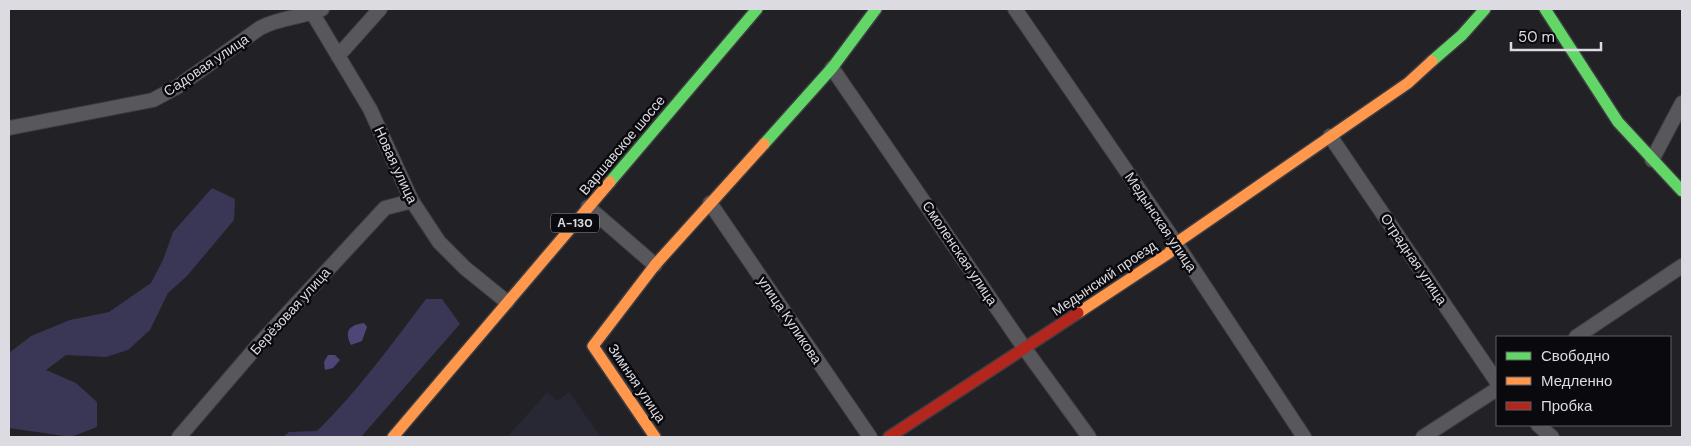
<svg xmlns="http://www.w3.org/2000/svg" width="1691" height="446" font-family="'DM Sans',sans-serif">
  <style>
    .built { fill: #282734 }
    .green { fill: #3a3756 }
    .water { fill: #4e4677 }
    .lines { fill: none; stroke-linecap: round; stroke-linejoin: round }
    .street-casing { stroke: #3d3d41; stroke-width: 16 }
    .fast-casing { stroke: #3d3d41; stroke-width: 14 }
    .slow-casing { stroke: #3d3d41; stroke-width: 14 }
    .jam-casing { stroke: #3d3d41; stroke-width: 14 }
    .street { stroke: #58585c; stroke-width: 14 }
    .fast { stroke: #63d668; stroke-width: 11 }
    .slow { stroke: #ff974d; stroke-width: 11 }
    .jam { stroke: #b3261e; stroke-width: 11 }
    .labels { text-anchor: middle; stroke-width: 5; stroke-linejoin: round; paint-order: stroke }
    .shield { fill: #0a0a0e; stroke: #9c9ca2; stroke-width: 1 }
    .shield-label { font-size: 12px; font-weight: bold; fill: #dbdbe1 }
    .street-label { font-size: 14px; fill: #dbdbe1; stroke: #0a0a0e }
  </style>
  <rect width="100%" height="100%" fill="#212126"/>
  <path class="built" d="M547,392L557,401L569,392L601,437H507Z"/>
  <path class="green" d="M212,188L235,199L234,220L187,276L168,293L150,330L128,350L106,357L66,355L46,370L76,383L97,402V427L71,437L9,428V353L31,336L70,320L109,312L151,283L163,260L173,232Z
    M426,299H442L460,324L361,437H283L289,432L317,431C358,391 391,345 426,299Z"/>
  <path class="water" d="M364,323L367,327L362,341L351,345C344,331 349,325 364,323Z
    M328,355H335L340,360L333,368L325,370L324,362Z"/>
  <g class="lines">
    <defs>
      <path id="street" d="M310,9L370,109L412,201L439,242L465,268L507,302
        M1015,9L1176,243L1304,437
        M338,56L380,9
        M832,68L1025,349L1089,437
        M9,128L153,100L177,87L260,28C280,17 301,18 322,9
        M1330,136L1497,382
        M1652,160L1682,103
        M710,203L870,437
        M588,207L655,265
        M1576,337L1682,266
        M1538,425L1552,437
        M179,437L259,344L385,208L412,201
        M1423,437L1497,389"/>
      <path id="fast" d="M1545,9L1618,122L1682,191
        M1432,61L1462,35L1485,9
        M764,144L832,68L876,9
        M610,182L757,9"/>
      <path id="slow" d="M1078,313L1169,253L1176,243L1408,83L1432,61
        M393,437L610,182
        M655,437L593,346L655,265L764,144"/>
      <path id="jam" d="M889,437L1078,313"/>
    </defs>
    <use href="#street" class="street-casing"/>
    <use href="#fast" class="fast-casing"/>
    <use href="#slow" class="slow-casing"/>
    <use href="#jam" class="jam-casing"/>
    <use href="#street" class="street"/>
    <use href="#fast" class="fast"/>
    <use href="#slow" class="slow"/>
    <use href="#jam" class="jam"/>
  </g>
  <g class="labels">
    <rect class="shield" x="551" y="213.5" width="48" height="19" rx="4"/>
    <g class="shield-label">
      <text x="575" y="227">А-130</text>
    </g>
    <g class="street-label">
      <text transform="translate(206 65) rotate(-34)" y="5">Садовая улица</text>
      <text transform="translate(622 145) rotate(-50)" y="5">Варшавское шоссе</text>
      <text transform="translate(396 165) rotate(65)" y="5">Новая улица</text>
      <text transform="translate(1161 222) rotate(56)" y="5">Медынская улица</text>
      <text transform="translate(960 253) rotate(56)" y="5">Смоленская улица</text>
      <text transform="translate(1414 259) rotate(56)" y="5">Отрадная улица</text>
      <text transform="translate(1104 278) rotate(-34)" y="5">Медынский проезд</text>
      <text transform="translate(290 311) rotate(-48)" y="5">Берёзовая улица</text>
      <text transform="translate(790 320) rotate(56)" y="5">улица Куликова</text>
      <text transform="translate(637 383) rotate(56)" y="5">Зимняя улица</text>
    </g>
  </g>
  <rect width="1691" height="446" fill="none" stroke="#dbdbe1" stroke-width="20"/>
  <rect x="1496" y="336" width="175" height="90" fill="#0a0a0e" stroke="#5e5e62"/>
  <rect x="1506" y="352" width="25" height="8" fill="#63d668" stroke="#5e5e62"/>
  <text x="1541" y="361" font-size="15" fill="#dbdbe1">Свободно</text>
  <rect x="1506" y="377" width="25" height="8" fill="#ff974d" stroke="#5e5e62"/>
  <text x="1541" y="386" font-size="15" fill="#dbdbe1">Медленно</text>
  <rect x="1506" y="402" width="25" height="8" fill="#b3261e" stroke="#5e5e62"/>
  <text x="1541" y="411" font-size="15" fill="#dbdbe1">Пробка</text>
  <path d="M1511 42v8h90v-8" fill="none" stroke="#dbdbe1" stroke-width="2.5"/>
  <text x="1518" y="42" font-size="15" fill="#dbdbe1" stroke="#0a0a0e" stroke-width="4" paint-order="stroke">50 m</text>
</svg>
